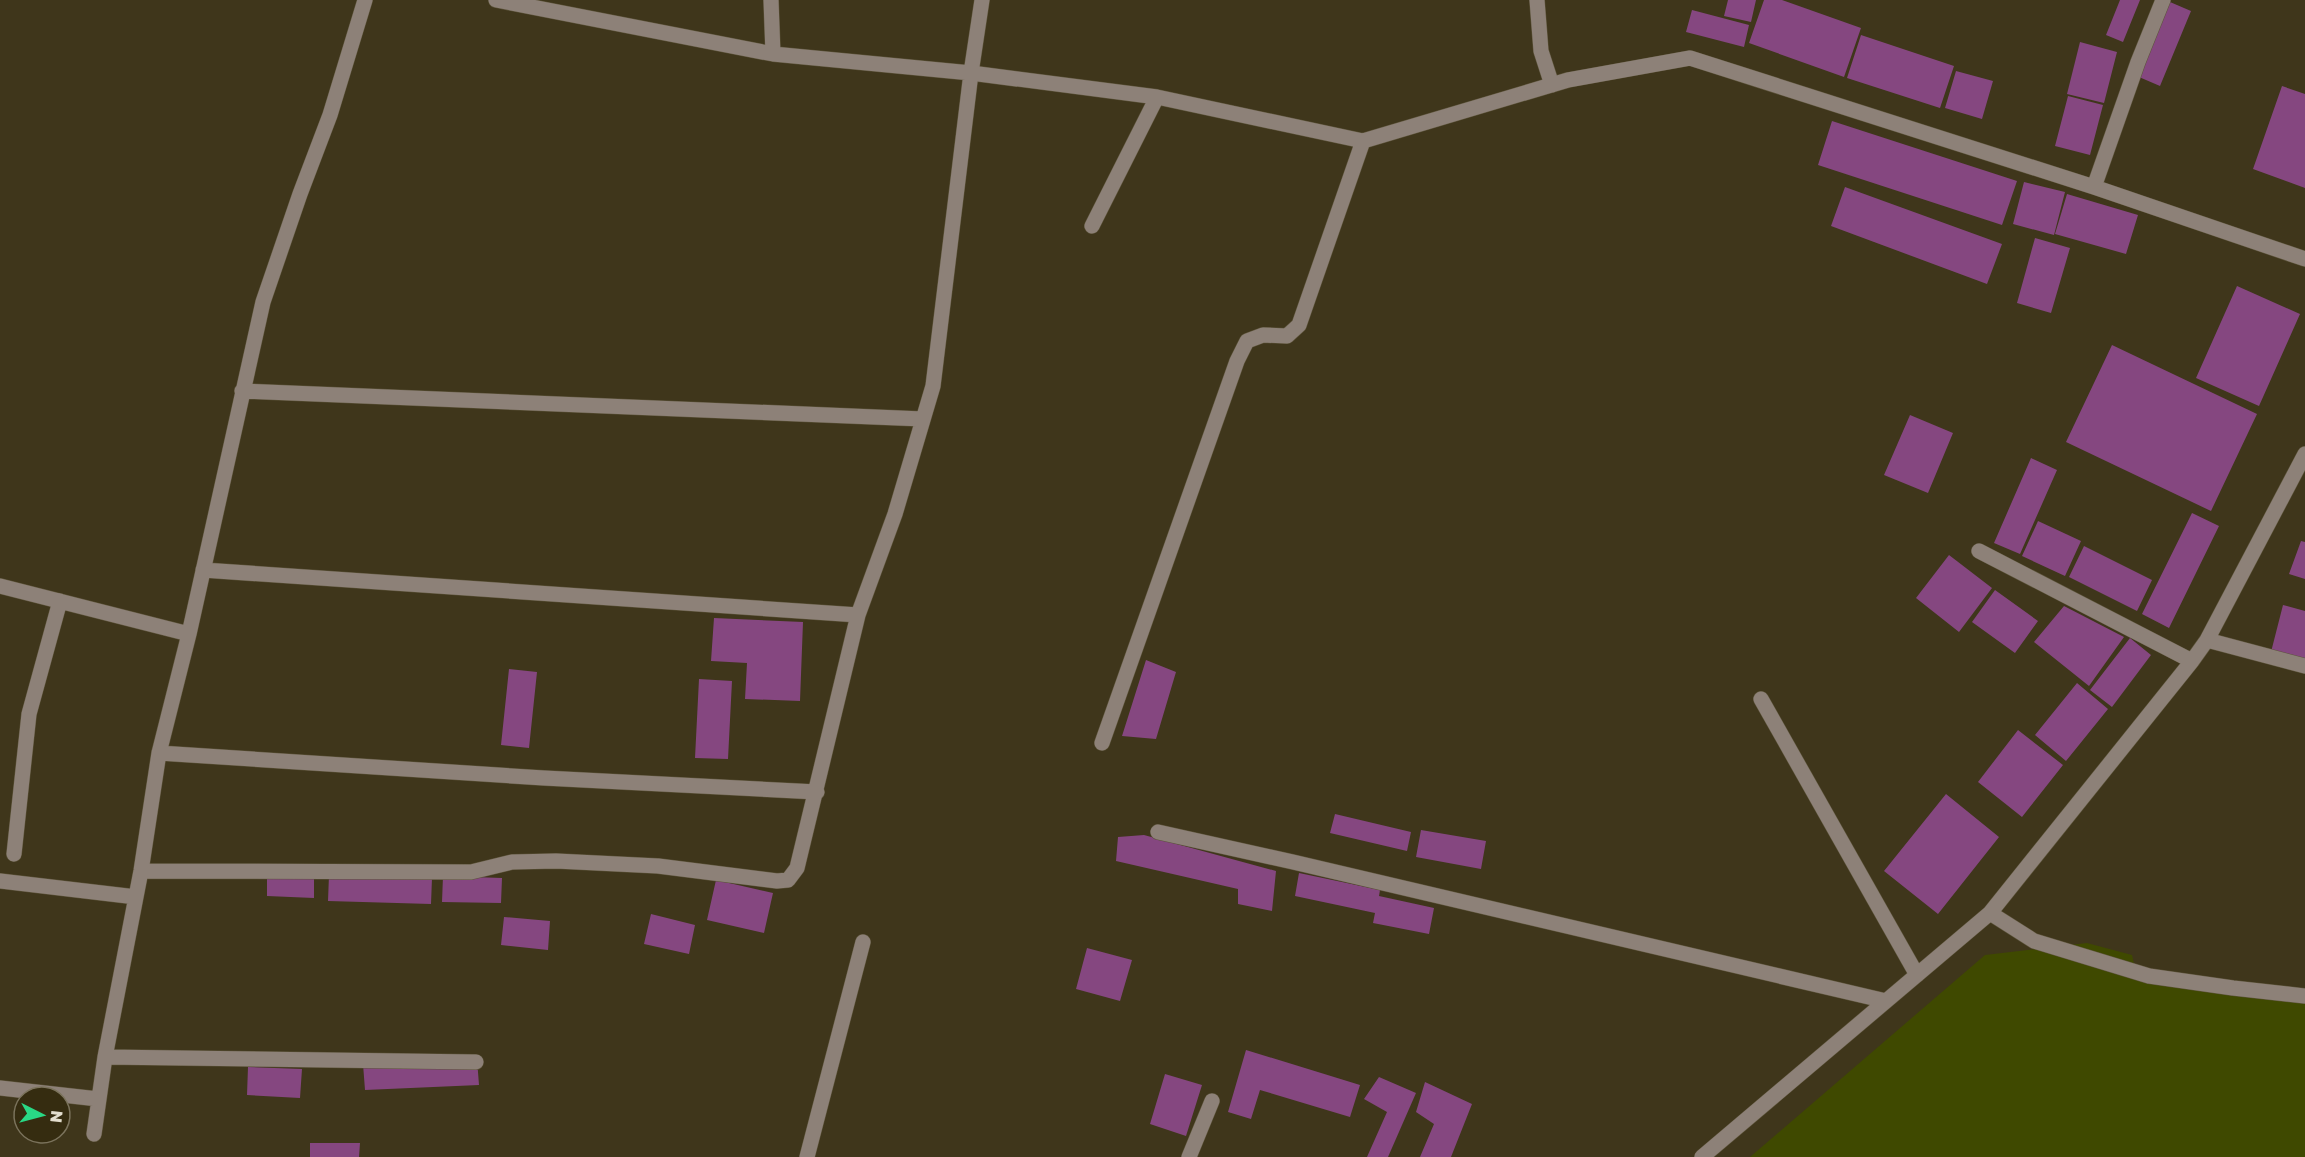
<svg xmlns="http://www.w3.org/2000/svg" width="2305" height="1157" font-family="'Golos Text',sans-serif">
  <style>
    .green { fill: #3f4900 }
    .building { fill: #854780 }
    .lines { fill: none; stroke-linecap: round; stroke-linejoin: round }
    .minor-casing { stroke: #5d543b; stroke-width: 16 }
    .minor { stroke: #8d8178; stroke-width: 15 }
  </style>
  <rect width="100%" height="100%" fill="#3f361b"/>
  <path class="green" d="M2087,943L2132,955L2136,973L2305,1001V1157H1750L1985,955Z"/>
  <path class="building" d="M1728,0H1756L1751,22L1724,16Z
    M1764,0H1782L1861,28L1844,77L1749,43Z
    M2120,0H2140L2123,42L2106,35Z
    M2170,2L2191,11L2160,86L2139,77Z
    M1692,10L1749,25L1744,47L1686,32Z
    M1861,35L1954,66L1940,108L1847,78Z
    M2080,42L2117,52L2104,103L2067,94Z
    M1956,71L1993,81L1982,119L1945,108Z
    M2282,86L2305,94V188L2253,169Z
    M2068,96L2103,105L2090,155L2055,146Z
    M1832,121L2017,181L2002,225L1818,165Z
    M2024,182L2065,192L2054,235L2013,224Z
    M1845,187L2002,244L1987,284L1831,226Z
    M2067,194L2138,215L2126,254L2055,234Z
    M2035,238L2070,248L2051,313L2017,303Z
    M2237,286L2300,314L2259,406L2196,378Z
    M2112,345L2257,414L2211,511L2066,442Z
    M1910,415L1953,433L1928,493L1884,475Z
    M2031,458L2057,470L2020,554L1994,543Z
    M2192,513L2219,526L2169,628L2142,614Z
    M2038,521L2081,541L2065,576L2022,556Z
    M2301,541L2305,542V579L2289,574Z
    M2084,546L2152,580L2137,611L2069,577Z
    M1949,555L1992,588L1959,632L1916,598Z
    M1995,590L2038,621L2015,653L1972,622Z
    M2283,605L2305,611V661L2271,652Z
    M2064,606L2124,637L2089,686L2034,642Z
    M714,618L803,622L800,701L745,699L747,663L711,661Z
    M2130,638L2151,655L2112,707L2090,690Z
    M1146,660L1176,672L1156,739L1122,736Z
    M509,669L537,672L529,748L501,745Z
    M699,679L732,681L728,759L695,758Z
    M2077,683L2108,709L2066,761L2035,735Z
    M2018,730L2063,765L2022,817L1978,782Z
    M1946,794L1999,837L1938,914L1884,871Z
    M1335,814L1411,832L1407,851L1330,833Z
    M1421,830L1486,841L1481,869L1416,857Z
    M1144,835L1276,871L1272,911L1238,904V889L1116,861L1118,837Z
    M1299,873L1380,890L1379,896L1434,908L1429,934L1373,923L1375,913L1295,896Z
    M267,875L314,876V898L267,896Z
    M329,875L432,878L431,904L328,901Z
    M443,876L502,878L501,903L442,902Z
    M716,880L773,893L764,933L707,920Z
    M651,914L695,925L689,954L644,944Z
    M504,917L550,921L548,950L501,945Z
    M1087,948L1132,960L1120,1001L1076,989Z
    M1246,1050L1360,1085L1350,1117L1260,1090L1251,1119L1228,1112Z
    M477,1059L479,1085L365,1090L363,1064Z
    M248,1067L302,1069L300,1098L247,1095Z
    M1165,1074L1202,1085L1186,1136L1150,1124Z
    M1379,1077L1416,1093L1388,1157H1367L1387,1112L1364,1099Z
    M1425,1082L1472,1104L1451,1157H1420L1434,1124L1416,1112Z
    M310,1143H360L359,1157H310Z"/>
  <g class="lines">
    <defs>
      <path id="minor" d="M496,0L773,54L971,73L1157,97L1363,141L1568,80L1690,58L2094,187L2305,259
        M771,0L773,54
        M1537,0L1541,51L1552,85
        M2094,187L2138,62L2163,0
        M1092,226L1157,97
        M242,391L923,419
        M1979,551L2192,661
        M203,570L858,615
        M0,586L189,634
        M2207,640L2305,666
        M1761,699L1917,975
        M1102,743L1237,361L1247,341L1263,335L1287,336L1299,325L1363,141
        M159,753L544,778L817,792
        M1158,832L1293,862L1886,1001
        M14,854L29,714L60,601
        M141,871L471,872L512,862L556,861L658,866L777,881L788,880L797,868L858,615L895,514L933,386L971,73L982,0
        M0,881L136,897
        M1990,913L2034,941L2149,976L2233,988L2305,996
        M105,1057L476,1062
        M0,1088L98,1099
        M94,1134L105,1057L141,871L159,753L189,634L263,302L300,194L330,115L365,0
        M807,1157L863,942
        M1189,1157L1212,1101
        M1702,1157L1990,913L2192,661L2207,640L2305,454"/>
    </defs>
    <use href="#minor" class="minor-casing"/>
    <use href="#minor" class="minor"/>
  </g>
  <g transform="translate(42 1115) rotate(96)"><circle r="28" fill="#352c10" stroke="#7b735c" stroke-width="1.5"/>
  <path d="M0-4.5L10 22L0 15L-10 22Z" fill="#29d885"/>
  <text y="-9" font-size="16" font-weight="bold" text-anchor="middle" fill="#e3dece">N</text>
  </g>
</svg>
